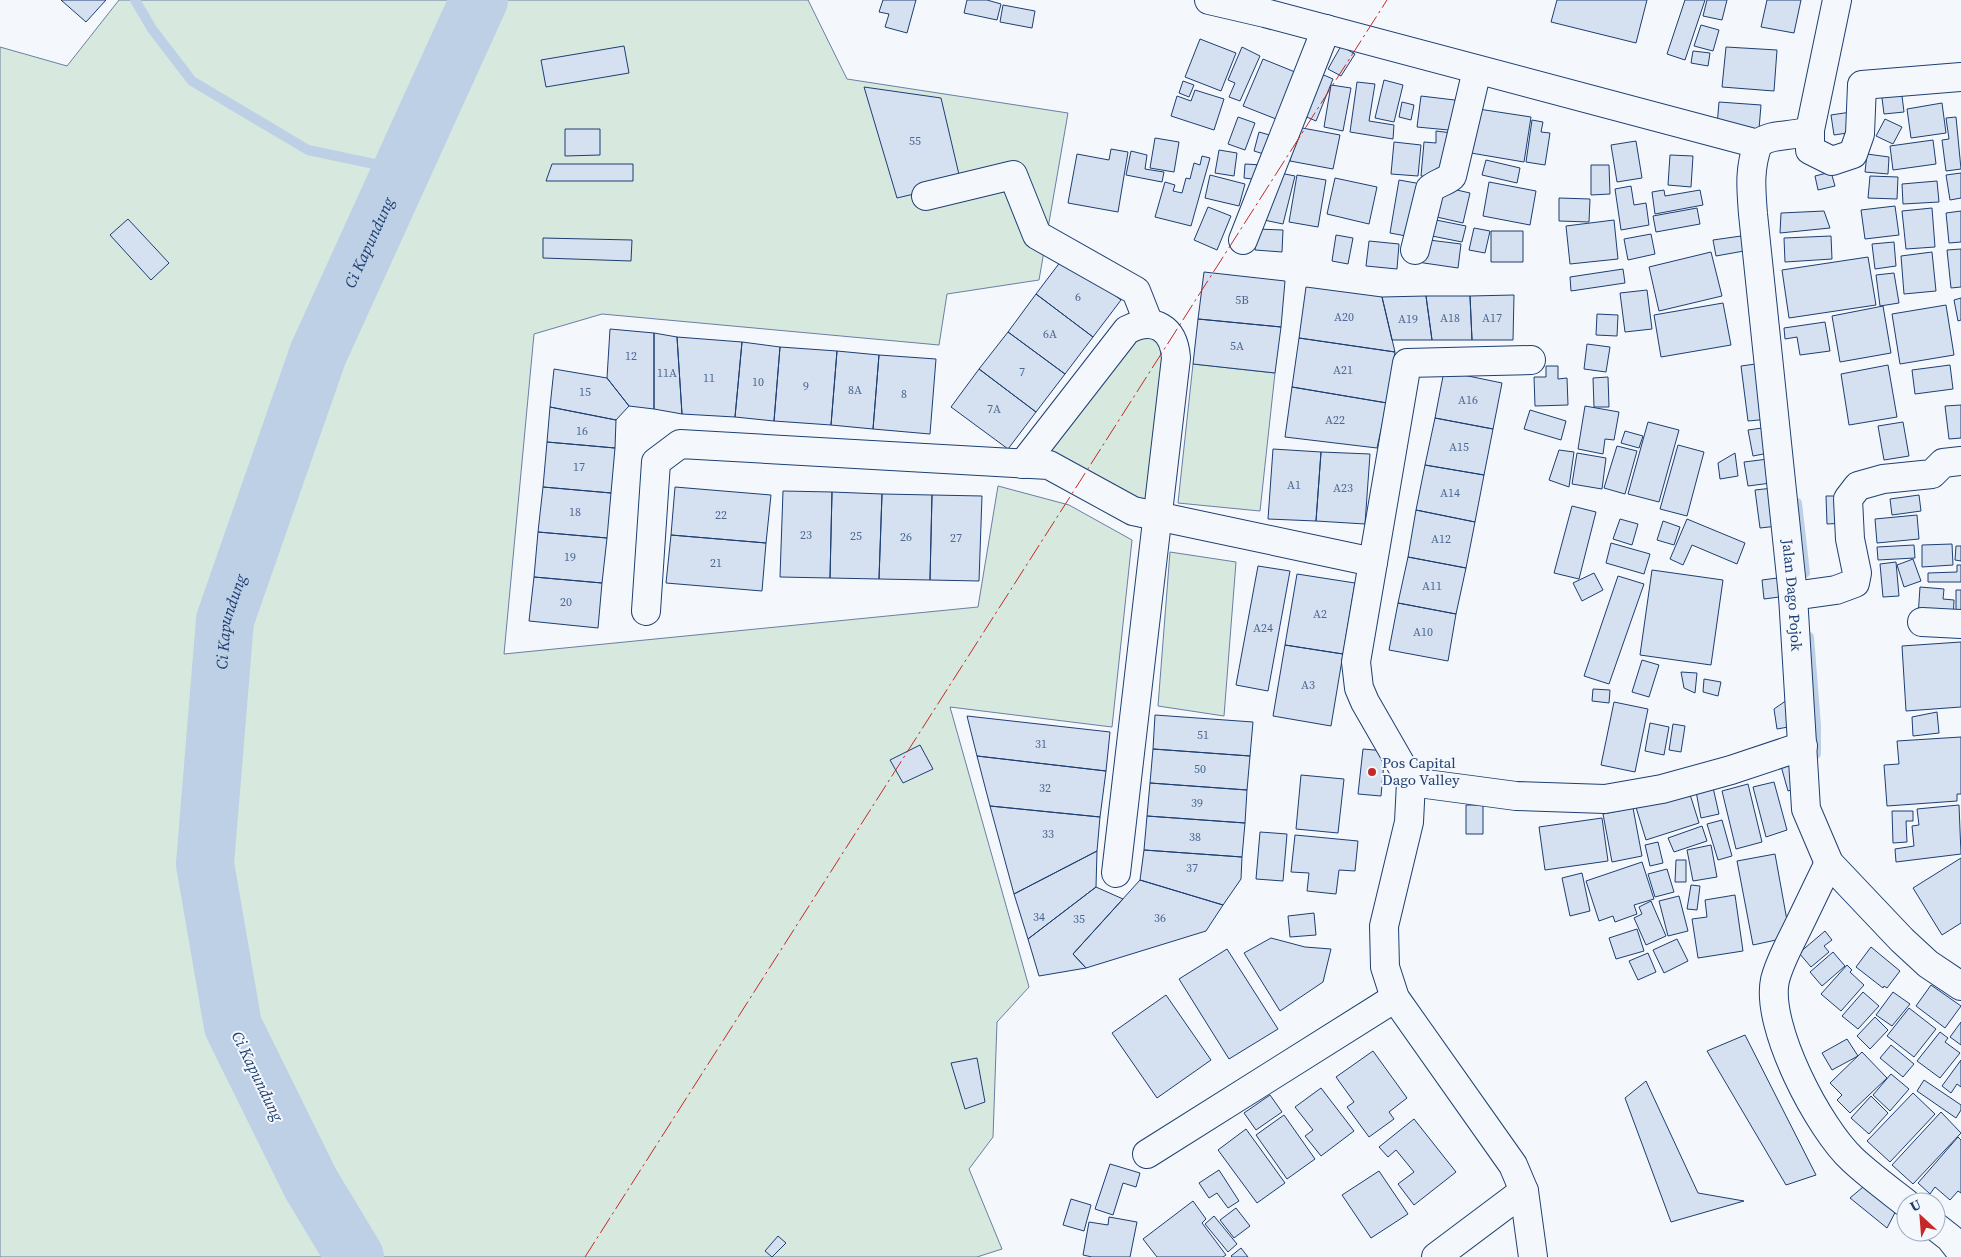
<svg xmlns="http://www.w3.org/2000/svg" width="1961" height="1257" font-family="'Source Serif 4',serif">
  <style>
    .green { fill: #d7e8df; stroke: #687fa3 }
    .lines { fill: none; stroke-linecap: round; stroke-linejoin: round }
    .stream { stroke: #bed0e5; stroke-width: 10 }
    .river { stroke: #bed0e5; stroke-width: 58 }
    .building { fill: #d5e0f0; stroke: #1d3f73 }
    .street-casing { stroke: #1d3f73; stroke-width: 30 }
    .street { stroke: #f4f7fb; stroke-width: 28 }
    .power { stroke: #c62828; stroke-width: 1; stroke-dasharray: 18 4 2.5 4; stroke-linecap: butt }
    .poi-dot { fill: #c62828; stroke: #f4f7fb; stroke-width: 2 }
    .labels { text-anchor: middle; stroke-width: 4; stroke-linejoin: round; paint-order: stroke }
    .number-label { font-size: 12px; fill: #4b6792 }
    .street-label { font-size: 15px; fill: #1d3f73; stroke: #f4f7fb }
    .poi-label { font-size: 15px; fill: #1d3f73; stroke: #f4f7fb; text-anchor: start }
    .water-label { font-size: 16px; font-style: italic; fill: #1d3f73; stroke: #f4f7fb }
  </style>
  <rect width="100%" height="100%" fill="#f4f7fb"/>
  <path class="green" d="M119,0H808L847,79L1068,113L1039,280L947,294L939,345L602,314L534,334L504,654L978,607L998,486L1069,505L1132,540L1112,727L950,707L1029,987L997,1022L993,1137L969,1169L1002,1249L977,1257H0V47L67,66Z
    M1130,334L1165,337L1154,511L1033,459Z
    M1193,364L1275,373L1260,511L1178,503Z
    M1170,552L1236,562L1224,716L1158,706Z"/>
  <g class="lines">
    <path class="stream" d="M135,0L152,29L192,81L308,150L403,170
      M1797,503L1805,573
      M1809,637L1816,726V754"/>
    <path class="river" id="s1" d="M355,1257L311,1184L233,1026L205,864L225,620L318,354L479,0"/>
  </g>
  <path class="building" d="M61,0H106L86,22Z
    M883,0H916L907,33L885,27L889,14L879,12Z
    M967,0H987L1001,4L997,20L964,13Z
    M1557,0H1647L1636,43L1551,22Z
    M1685,0H1705L1685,60L1667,54Z
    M1707,0H1727L1722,20L1703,16Z
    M1767,0H1801L1794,33L1761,27Z
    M1003,5L1035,11L1032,28L1000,22Z
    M1701,25L1719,30L1713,51L1694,46Z
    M1200,39L1236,53L1221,91L1185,77Z
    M624,46L629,73L546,87L541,60Z
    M1341,46L1355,54L1341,76L1328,69Z
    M1242,47L1260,56L1240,101L1229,97L1235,83L1228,80Z
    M1726,47L1777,50L1774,91L1722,87Z
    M1693,51L1710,53L1708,66L1691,63Z
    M1263,59L1295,72L1276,119L1243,106Z
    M1319,73L1333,79L1316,121L1302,115Z
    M1384,80L1403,85L1394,122L1375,118Z
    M1183,81L1194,85L1189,97L1179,93Z
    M1357,82L1375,84L1369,121L1394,125L1393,139L1350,132Z
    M1331,85L1351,88L1343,131L1324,127Z
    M864,87L941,98L961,183L897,198Z
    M1901,88L1904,112L1884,114L1881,90Z
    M1195,90L1224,99L1214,130L1171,116L1177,96L1191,101Z
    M1421,96L1463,101L1459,131L1417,127Z
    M1402,102L1414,105L1411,120L1399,117Z
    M1719,102L1761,105L1759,129L1717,126Z
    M1942,103L1946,133L1911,138L1907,109Z
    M1472,108L1531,117L1524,162L1465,152Z
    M1851,112L1854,132L1834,135L1831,115Z
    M1238,117L1255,123L1245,150L1228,144Z
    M1956,117L1961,169L1946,171L1942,140L1949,139L1946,118Z
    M1885,119L1902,127L1893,144L1876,136Z
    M1532,120L1543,122L1541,132L1550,133L1545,165L1526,162Z
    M1297,127L1340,135L1333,169L1290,161Z
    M565,129H600V155L565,156Z
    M1436,131L1452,133L1448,179L1421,176L1424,142L1436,143Z
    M1259,132L1273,136L1267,155L1254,151Z
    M1155,138L1179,142L1174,172L1150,168Z
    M1933,140L1936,164L1893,170L1890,146Z
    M1636,141L1642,178L1617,182L1611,145Z
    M1394,142L1421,145L1418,176L1391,174Z
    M1111,149L1128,152L1118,212L1068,203L1077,154L1109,160Z
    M1219,150L1237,153L1234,176L1215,173Z
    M1131,151L1147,155L1145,169L1164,172L1162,182L1126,175Z
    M1867,154L1889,157L1888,174L1865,172Z
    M1670,155L1693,156L1691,187L1668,185Z
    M1202,156L1210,158L1191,226L1155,217L1165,182L1175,185L1173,191L1182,193L1186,178L1190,179L1194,163L1200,165Z
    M1486,160L1520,168L1517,183L1482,175Z
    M552,164H633V181H546Z
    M1245,164L1262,165L1260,180L1244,178Z
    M1591,165H1609L1610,194L1591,195Z
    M1275,172L1295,176L1283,224L1264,220Z
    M1831,172L1835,186L1818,190L1815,176Z
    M1961,173V198L1950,200L1946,175Z
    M1210,175L1245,184L1239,206L1205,198Z
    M1297,175L1326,180L1318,227L1289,222Z
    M1870,176L1898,177L1897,199L1868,198Z
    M1335,178L1377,187L1369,224L1327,214Z
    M1399,180L1427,185L1417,238L1390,233Z
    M1937,181L1939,202L1903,204L1902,184Z
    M1489,182L1536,191L1530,225L1483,216Z
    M1435,185L1470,193L1463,223L1428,215Z
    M1631,186L1634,205L1646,203L1649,225L1621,230L1615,189Z
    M1664,190L1665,196L1700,190L1703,205L1655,214L1652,192Z
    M1559,198L1590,199L1589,222L1559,221Z
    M1895,206L1899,235L1865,239L1861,210Z
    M1208,207L1231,216L1217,250L1194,240Z
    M1697,208L1700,224L1656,232L1653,216Z
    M1932,208L1935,247L1906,249L1902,211Z
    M1824,211L1830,228L1780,233L1781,213Z
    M1961,211V242L1949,243L1946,213Z
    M128,219L169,263L151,280L110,235Z
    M1431,219L1466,226L1462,242L1427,235Z
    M1614,220L1618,259L1570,264L1566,226Z
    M1474,228L1490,231L1485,253L1469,250Z
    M1257,229L1283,230L1282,252L1255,250Z
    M1491,231H1523V262H1491Z
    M1651,234L1655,254L1628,260L1624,239Z
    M1336,235L1353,238L1348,264L1332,261Z
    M1741,236L1744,251L1716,256L1713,240Z
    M1831,236L1832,259L1785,262L1784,238Z
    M543,238L632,240L631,261L543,258Z
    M1421,239L1461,244L1458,268L1417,262Z
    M1369,241L1399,244L1397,269L1366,266Z
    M1894,242L1896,266L1875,269L1872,244Z
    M1961,249V287L1951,288L1947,250Z
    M1711,252L1722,296L1659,311L1649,267Z
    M1932,252L1936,291L1904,294L1901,256Z
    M1064,257L1121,300L1093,337L1036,294Z
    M1868,257L1876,305L1789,318L1782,270Z
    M1623,269L1625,283L1571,291L1570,277Z
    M1204,272L1285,281L1281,327L1198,319Z
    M1894,273L1899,303L1880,306L1876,275Z
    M1306,287L1382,297L1395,352L1299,338Z
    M1647,290L1652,329L1625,332L1620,293Z
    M1036,294L1093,337L1065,374L1008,332Z
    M1514,295L1513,340H1472L1470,296Z
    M1426,296L1432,340H1392L1382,297Z
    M1426,296H1470L1472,340H1432Z
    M1961,298V320L1958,321L1954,300Z
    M1723,303L1731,345L1661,357L1654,315Z
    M1946,305L1954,355L1900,364L1892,314Z
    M1883,306L1891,353L1840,362L1832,316Z
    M1597,314L1618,315L1617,336L1596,335Z
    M1198,319L1281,327L1275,373L1193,364Z
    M1825,322L1830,351L1800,355L1797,337L1785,339L1784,328Z
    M610,329L654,333V409L629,406L607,378Z
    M1008,332L1065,374L1036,412L979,369Z
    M654,333L677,337L682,414L654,409Z
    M677,337L742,342L735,417L682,414Z
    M1299,338L1395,352L1387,403L1292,387Z
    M742,342L780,347L774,421L735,417Z
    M1587,344L1610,347L1606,372L1584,369Z
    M780,347L837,351L831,425L774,421Z
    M837,351L879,355L873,429L831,425Z
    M879,355L936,359L930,434L873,429Z
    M1763,363L1770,419L1748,421L1741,366Z
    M1888,365L1897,417L1849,425L1841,374Z
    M1950,365L1953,389L1915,394L1912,370Z
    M1546,366H1558V379L1567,378L1568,405L1535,406L1534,377H1546Z
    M554,369L607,378L629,406L616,420L550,407Z
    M979,369L1036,412L1008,449L951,407Z
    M1444,371L1502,383L1493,429L1435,418Z
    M1608,377L1609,407H1594L1593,378Z
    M1292,387L1387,403L1377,448L1285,437Z
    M1961,405V438L1949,439L1945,406Z
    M1585,406L1619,412L1614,440L1605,439L1603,454L1578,449Z
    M550,407L616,420L615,448L547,442Z
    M1530,410L1566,421L1561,440L1524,429Z
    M1435,418L1493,429L1484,475L1425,465Z
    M1648,422L1679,430L1659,502L1628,494Z
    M1903,422L1909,456L1884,460L1878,426Z
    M1769,427L1774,452L1753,456L1748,430Z
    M1625,431L1643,436L1639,448L1621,443Z
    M547,442L615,448L611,493L543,487Z
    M1678,445L1704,452L1687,516L1660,509Z
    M1617,446L1637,451L1625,494L1604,488Z
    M1273,449L1321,452L1316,521L1268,519Z
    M1559,450L1574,452L1569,487L1549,480Z
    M1321,452L1370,454L1365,524L1316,521Z
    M1577,453L1606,458L1602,489L1572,484Z
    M1735,453L1738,476L1720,479L1718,463Z
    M1768,459L1771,483L1748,486L1744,462Z
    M1425,465L1484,475L1475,522L1416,510Z
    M543,487L611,493L607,538L538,532Z
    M675,487L771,495L766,543L671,535Z
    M1773,488L1778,526L1760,528L1755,490Z
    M783,491L832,492L830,578L780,577Z
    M832,492L882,494L879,579L830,578Z
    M882,494L932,495L930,580L879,579Z
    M932,495L982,496L979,581L930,580Z
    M1919,495L1921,511L1892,515L1890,499Z
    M1826,496H1845L1846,523L1827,524Z
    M1572,506L1596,512L1579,579L1554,573Z
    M1416,510L1475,522L1466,568L1408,557Z
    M1917,515L1919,539L1877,543L1875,519Z
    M1620,519L1638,524L1632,545L1613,539Z
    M1687,519L1745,543L1737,564L1692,545L1683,565L1670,559Z
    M1663,521L1680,527L1674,545L1657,540Z
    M538,532L607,538L602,583L534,577Z
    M671,535L766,543L762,591L666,583Z
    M1611,543L1650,554L1644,574L1606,563Z
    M1952,544L1953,565L1922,567V545Z
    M1914,545L1915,558L1878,560L1877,547Z
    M1956,546H1961V561L1955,560Z
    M1408,557L1466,568L1456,614L1398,603Z
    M1913,559L1921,581L1904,587L1897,565Z
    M1896,562L1899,596L1883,597L1880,564Z
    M1957,565H1961V582H1928V573L1957,572Z
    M1258,566L1290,571L1268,691L1236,685Z
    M1652,570L1723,580L1711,665L1640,655Z
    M1594,573L1603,590L1582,601L1573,583Z
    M1297,574L1355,583L1343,654L1285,645Z
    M1618,576L1644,584L1609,684L1584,676Z
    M534,577L602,583L598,628L529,621Z
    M1785,577L1787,596L1764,599L1762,580Z
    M1920,587L1944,589L1943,599L1954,600L1953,620L1918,617Z
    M1956,590H1961V622H1956Z
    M1398,603L1456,614L1448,661L1389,650Z
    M1961,642V707L1906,711L1902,646Z
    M1285,645L1343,654L1331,726L1273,716Z
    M1642,660L1659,665L1649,697L1632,692Z
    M1681,672L1697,673L1695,693L1684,688Z
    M1704,679L1721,682L1718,696L1703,692Z
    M1593,689L1610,690L1609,703L1592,701Z
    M1787,700L1794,726L1777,729L1774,709Z
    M1614,702L1648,709L1635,772L1601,765Z
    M1937,712L1939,733L1913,736L1912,717Z
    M1155,715L1253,722L1250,756L1153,749Z
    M967,716L1110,732L1106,771L977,756Z
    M1650,723L1669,727L1664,755L1645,751Z
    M1673,724L1685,726L1681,752L1669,750Z
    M1961,737V794H1957V801L1887,806L1884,765L1899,764L1897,741Z
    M920,745L933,769L903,783L890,760Z
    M1153,749L1250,756L1247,790L1150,783Z
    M1363,749L1385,751L1381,796L1358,794Z
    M977,756L1106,771L1100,817L990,806Z
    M1797,762L1804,786L1788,791L1781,766Z
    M1301,775L1344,779L1338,833L1296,829Z
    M1774,782L1787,830L1766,837L1753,787Z
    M1150,783L1247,790L1245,823L1147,816Z
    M1712,783L1719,814L1701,818L1695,786Z
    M1748,784L1762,842L1736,849L1722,791Z
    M1688,788L1699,823L1646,840L1635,804Z
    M1466,805H1483V834H1466Z
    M1959,805L1961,854L1896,862L1895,849L1914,846L1912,826L1919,825L1917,809Z
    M990,806L1100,817L1097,851L1014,894Z
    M1633,808L1642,856L1612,862L1603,814Z
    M1892,811H1913V821H1906L1907,842L1893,843Z
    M1147,816L1245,823L1242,857L1144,850Z
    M1602,818L1608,861L1545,870L1539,827Z
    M1722,820L1732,856L1718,860L1707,824Z
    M1702,826L1707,841L1674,852L1668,838Z
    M1260,832L1287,834L1283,881L1256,879Z
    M1295,835L1358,841L1355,871L1339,870L1336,894L1307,891L1309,873L1291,872Z
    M1658,842L1663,863L1650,866L1645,845Z
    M1711,845L1717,877L1693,881L1687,850Z
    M1144,850L1242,857L1241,879L1223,905L1140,880Z
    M1097,851L1096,887L1028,939L1014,894Z
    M1775,854L1790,937L1753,945L1737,861Z
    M1961,858V923L1942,935L1913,888Z
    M1676,860H1686V882H1675Z
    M1642,862L1654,899L1634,905L1637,914L1615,922L1613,916L1599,921L1586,881Z
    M1667,869L1674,892L1655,897L1648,874Z
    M1582,873L1590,911L1570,916L1562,878Z
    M1140,880L1223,905L1206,931L1086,968L1073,954Z
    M1691,885L1700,886L1697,910L1687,909Z
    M1096,887L1123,899L1073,954L1086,968L1039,976L1028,939Z
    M1735,895L1743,951L1698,958L1692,919L1707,917L1705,900Z
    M1679,896L1688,931L1668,936L1659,901Z
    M1651,901L1666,936L1646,945L1634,918L1642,914L1639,907Z
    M1314,913L1316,935L1290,937L1288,916Z
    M1637,929L1644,951L1616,959L1609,938Z
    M1825,931L1832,940L1824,946L1829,952L1811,967L1799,953Z
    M1271,938L1305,947L1331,949L1323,982L1280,1011L1244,953Z
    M1677,939L1688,961L1664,973L1653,950Z
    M1871,947L1900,971L1887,988L1884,986L1883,988L1856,967Z
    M1227,949L1278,1029L1229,1059L1179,979Z
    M1833,952L1845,966L1822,986L1810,972Z
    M1648,953L1656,972L1638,980L1629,961Z
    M1847,965L1852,970L1850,972L1864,985L1841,1011L1821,994Z
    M1931,985L1961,1006L1945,1028L1916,1006Z
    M1863,992L1879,1006L1858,1029L1842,1016Z
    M1893,992L1910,1004L1892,1026L1876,1015Z
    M1166,995L1211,1060L1157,1098L1112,1033Z
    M1909,1008L1936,1029L1914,1057L1887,1036Z
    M1875,1017L1888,1030L1870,1049L1857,1036Z
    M1961,1022V1045L1950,1037Z
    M1940,1032L1948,1038L1945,1042L1960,1053L1940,1078L1917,1061Z
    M1745,1035L1816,1175L1786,1185L1707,1051Z
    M1847,1039L1858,1056L1832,1070L1822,1053Z
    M1891,1045L1914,1064L1903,1077L1880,1058Z
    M1373,1051L1407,1098L1389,1112L1394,1119L1369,1137L1347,1107L1354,1102L1336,1077Z
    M1862,1052L1887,1078L1850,1113L1837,1100L1842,1095L1830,1083Z
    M977,1058L985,1102L965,1109L951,1063Z
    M1961,1060V1087L1957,1084L1951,1093L1942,1086Z
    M1891,1074L1909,1089L1890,1111L1873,1095Z
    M1924,1080L1961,1105V1110L1956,1118L1917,1091Z
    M1646,1081L1698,1193L1744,1201L1671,1222L1625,1098Z
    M1321,1088L1354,1131L1321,1156L1305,1136L1313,1130L1295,1107Z
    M1913,1093L1935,1114L1890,1162L1867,1141Z
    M1270,1095L1282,1112L1256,1130L1244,1113Z
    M1871,1096L1888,1113L1869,1134L1851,1118Z
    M1941,1112L1961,1133L1913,1184L1892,1165Z
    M1284,1115L1315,1159L1287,1179L1256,1135Z
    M1414,1119L1456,1172L1414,1205L1398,1184L1414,1172L1396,1150L1388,1157L1379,1147Z
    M1246,1129L1285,1183L1257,1203L1218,1150Z
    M1958,1137L1961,1140V1193L1958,1191L1950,1200L1935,1187L1930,1194L1918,1183Z
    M1110,1164L1140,1173L1136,1187L1123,1183L1113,1215L1095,1209Z
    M1219,1170L1239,1201L1228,1208L1217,1193L1209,1198L1199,1183Z
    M1379,1171L1408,1214L1371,1238L1342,1195Z
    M1870,1181L1899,1205L1887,1228L1850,1198Z
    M1071,1199L1091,1205L1084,1231L1063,1225Z
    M1193,1201L1206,1219L1202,1223L1226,1255L1223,1257H1157L1143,1239Z
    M1236,1208L1250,1226L1234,1238L1220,1220Z
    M1214,1216L1237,1244L1228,1252L1205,1224Z
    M1109,1217L1137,1222L1130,1257H1092L1083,1255L1089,1222L1108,1225Z
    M778,1236L786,1243L772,1257L765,1251Z
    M1241,1248L1248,1257H1232L1231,1256Z"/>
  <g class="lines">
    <defs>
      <g id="street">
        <path d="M1209,0L1265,13L1758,144"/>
        <path d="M1810,130V150L1832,161L1853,154L1860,134L1862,85L1961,77"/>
        <path id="s2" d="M1758,144C1749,169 1751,188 1753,214L1793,596L1806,809L1829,863L1902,940L1928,964L1961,986"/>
        <path d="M1758,144C1772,132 1793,138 1810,130L1837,0"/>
        <path d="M926,196L1013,175L1037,235L1136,291L1149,324"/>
        <path d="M1243,240L1326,29"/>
        <path d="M1415,250L1430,189C1437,183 1445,182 1452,176L1477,70"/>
        <path d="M1531,360L1407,363L1356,662L1359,688L1365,702L1411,782L1409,822L1384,926L1385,967L1395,998L1513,1165L1524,1191L1533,1257"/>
        <path d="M1023,464L1127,330C1154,316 1174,328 1176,358L1116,873"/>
        <path d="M1793,596L1836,590L1855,583L1857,573L1850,539L1848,499L1858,486L1883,479L1932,474L1943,463L1961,461"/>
        <path d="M646,611L656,462L680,444L1049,465L1133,511L1373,562"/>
        <path d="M1922,622L1961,624"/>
        <path d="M1411,782L1516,796L1605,799L1662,789L1731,770L1803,746"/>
        <path d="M1829,863C1817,887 1806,911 1794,935C1787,949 1779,964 1775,980C1765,1026 1819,1129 1853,1160C1869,1175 1888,1189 1906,1203"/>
        <path d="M1147,1154L1395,998"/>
        <path d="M1936,1227L1950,1238L1961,1252"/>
        <path d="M1436,1257L1524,1191"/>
      </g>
    </defs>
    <use href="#street" class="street-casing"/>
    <use href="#street" class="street"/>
    <path class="power" d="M585,1257L1387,0"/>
  </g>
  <circle class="poi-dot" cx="1372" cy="772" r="5"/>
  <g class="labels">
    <g class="number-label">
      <text x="915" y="145">55</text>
      <text x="1078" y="301">6</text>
      <text x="1242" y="304">5B</text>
      <text x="1344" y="321">A20</text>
      <text x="1450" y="322">A18</text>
      <text x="1492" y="322">A17</text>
      <text x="1408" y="323">A19</text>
      <text x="1050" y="338">6A</text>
      <text x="1237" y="350">5A</text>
      <text x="631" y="360">12</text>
      <text x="1343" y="374">A21</text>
      <text x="1022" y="376">7</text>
      <text x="667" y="377">11A</text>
      <text x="709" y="382">11</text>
      <text x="758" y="386">10</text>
      <text x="806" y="390">9</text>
      <text x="855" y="394">8A</text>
      <text x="585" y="396">15</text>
      <text x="904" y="398">8</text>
      <text x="1468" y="404">A16</text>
      <text x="994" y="413">7A</text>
      <text x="1335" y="424">A22</text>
      <text x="582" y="435">16</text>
      <text x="1459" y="451">A15</text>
      <text x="579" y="471">17</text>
      <text x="1294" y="489">A1</text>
      <text x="1343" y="492">A23</text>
      <text x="1450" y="497">A14</text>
      <text x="575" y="516">18</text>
      <text x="721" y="519">22</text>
      <text x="806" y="539">23</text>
      <text x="856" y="540">25</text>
      <text x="906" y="541">26</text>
      <text x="956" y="542">27</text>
      <text x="1441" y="543">A12</text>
      <text x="570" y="561">19</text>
      <text x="716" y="567">21</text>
      <text x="1432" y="590">A11</text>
      <text x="566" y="606">20</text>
      <text x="1320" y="618">A2</text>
      <text x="1263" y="632">A24</text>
      <text x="1423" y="636">A10</text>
      <text x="1308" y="689">A3</text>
      <text x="1203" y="739">51</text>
      <text x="1041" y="748">31</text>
      <text x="1200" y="773">50</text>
      <text x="1045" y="792">32</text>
      <text x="1197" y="807">39</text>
      <text x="1048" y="838">33</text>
      <text x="1195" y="841">38</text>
      <text x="1192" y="872">37</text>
      <text x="1039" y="921">34</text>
      <text x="1160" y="922">36</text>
      <text x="1079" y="923">35</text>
    </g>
    <g class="street-label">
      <text dy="5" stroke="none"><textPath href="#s2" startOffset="454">Jalan Dago Pojok</textPath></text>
    </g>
    <g class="poi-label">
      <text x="1382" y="768">Pos Capital<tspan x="1382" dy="17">Dago Valley</tspan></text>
    </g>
    <g class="water-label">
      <text dy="6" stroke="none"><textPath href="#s1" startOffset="1075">Ci Kapundung</textPath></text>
      <text dy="6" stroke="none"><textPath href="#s1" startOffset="670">Ci Kapundung</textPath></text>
      <text transform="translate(258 1076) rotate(64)" y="6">Ci Kapundung</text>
    </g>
  </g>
  <g transform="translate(1921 1217) rotate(334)"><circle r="24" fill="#f4f7fb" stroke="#9eadc5"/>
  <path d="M0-4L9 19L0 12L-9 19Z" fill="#c62828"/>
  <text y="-8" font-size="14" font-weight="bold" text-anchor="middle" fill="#1d3f73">U</text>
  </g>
</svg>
